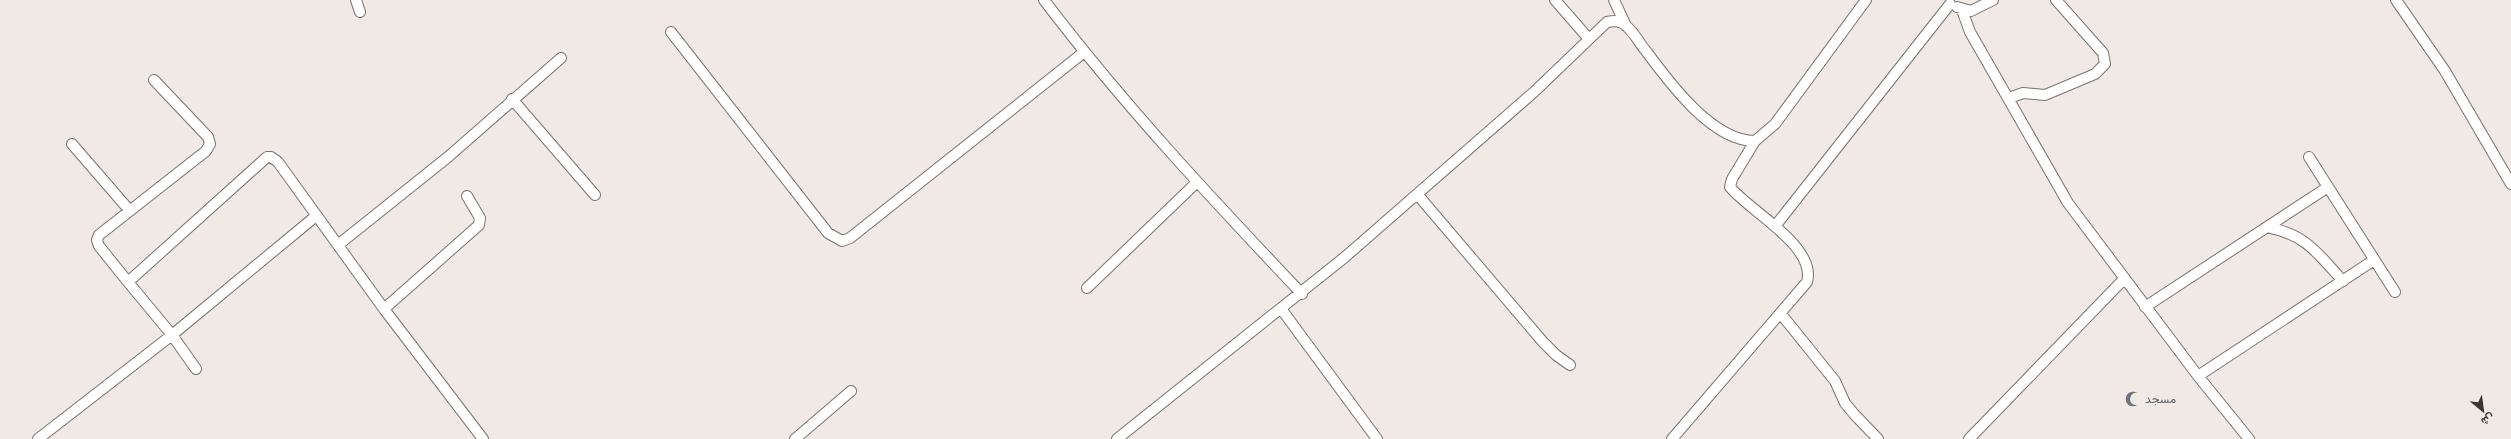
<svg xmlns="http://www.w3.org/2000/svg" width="2511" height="439" font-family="Karla,Vazirmatn,sans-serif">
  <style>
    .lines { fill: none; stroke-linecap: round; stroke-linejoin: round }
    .street-casing { stroke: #797370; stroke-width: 12 }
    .street { stroke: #fff; stroke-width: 10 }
    .labels { text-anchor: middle; stroke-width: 3; stroke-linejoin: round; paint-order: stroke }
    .worship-label { font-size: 12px; fill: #5b616d; stroke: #f1e9e6; text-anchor: start }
  </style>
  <rect width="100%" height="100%" fill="#f1e9e6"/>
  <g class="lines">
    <defs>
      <path id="street" d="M356,0L360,12
        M1044,0C1123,104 1212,199 1302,294
        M1555,0L1589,39
        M1614,0L1626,26
        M2396,0L2445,71L2511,184
        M1957,7L1971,11L1993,0
        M1962,10L1970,32L2068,203L2198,376L2249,439
        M671,32L828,233L842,241L850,238L1083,53
        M154,80L208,137L210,144L206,151L99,235L97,240L99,246L128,282L267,157H271L278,162L384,309L483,439
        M2009,98L2023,93L2045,95L2095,74L2105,64L2103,53L2056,0
        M512,99L595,195
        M72,144L130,211
        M2309,157L2395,292
        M1417,194L1543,342L1556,355L1570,365
        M1776,225L1950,4
        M2267,227C2307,235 2317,253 2343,281
        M338,245L448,157L561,58
        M128,282L172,335L316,216
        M1087,288L1196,183
        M2145,307L2328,187
        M384,309L479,225L480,218L467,196
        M1282,310L1377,439
        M1781,314L1835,381L1845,403L1854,414L1878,439
        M2198,376L2374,260
        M38,439L172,335L196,369
        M795,439L851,391
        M1117,439L1345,257L1534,92L1607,22C1612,21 1617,20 1622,23C1632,28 1639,43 1646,51C1669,82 1712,141 1755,141L1775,124L1866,0
        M1672,439L1807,282C1817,246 1749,211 1730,187L1732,179L1755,141
        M1969,439L2124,279"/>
    </defs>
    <use href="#street" class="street-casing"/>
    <use href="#street" class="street"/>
  </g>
  <defs>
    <symbol id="mosque-bare" viewBox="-9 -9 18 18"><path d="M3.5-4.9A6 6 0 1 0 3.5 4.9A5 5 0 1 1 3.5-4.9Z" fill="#6b7280" stroke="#f1e9e6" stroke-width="2.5" paint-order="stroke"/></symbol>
  </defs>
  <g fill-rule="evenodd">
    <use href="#mosque-bare" x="2122" y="388" width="22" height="22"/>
  </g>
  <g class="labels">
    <g class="worship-label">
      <text x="2145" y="403">مسجد</text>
    </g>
  </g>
  <g transform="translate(2483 411) rotate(151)" stroke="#f1e9e6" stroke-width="3" paint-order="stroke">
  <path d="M0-3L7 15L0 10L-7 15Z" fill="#383533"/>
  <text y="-6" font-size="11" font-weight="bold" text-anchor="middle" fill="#383533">ش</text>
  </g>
</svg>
